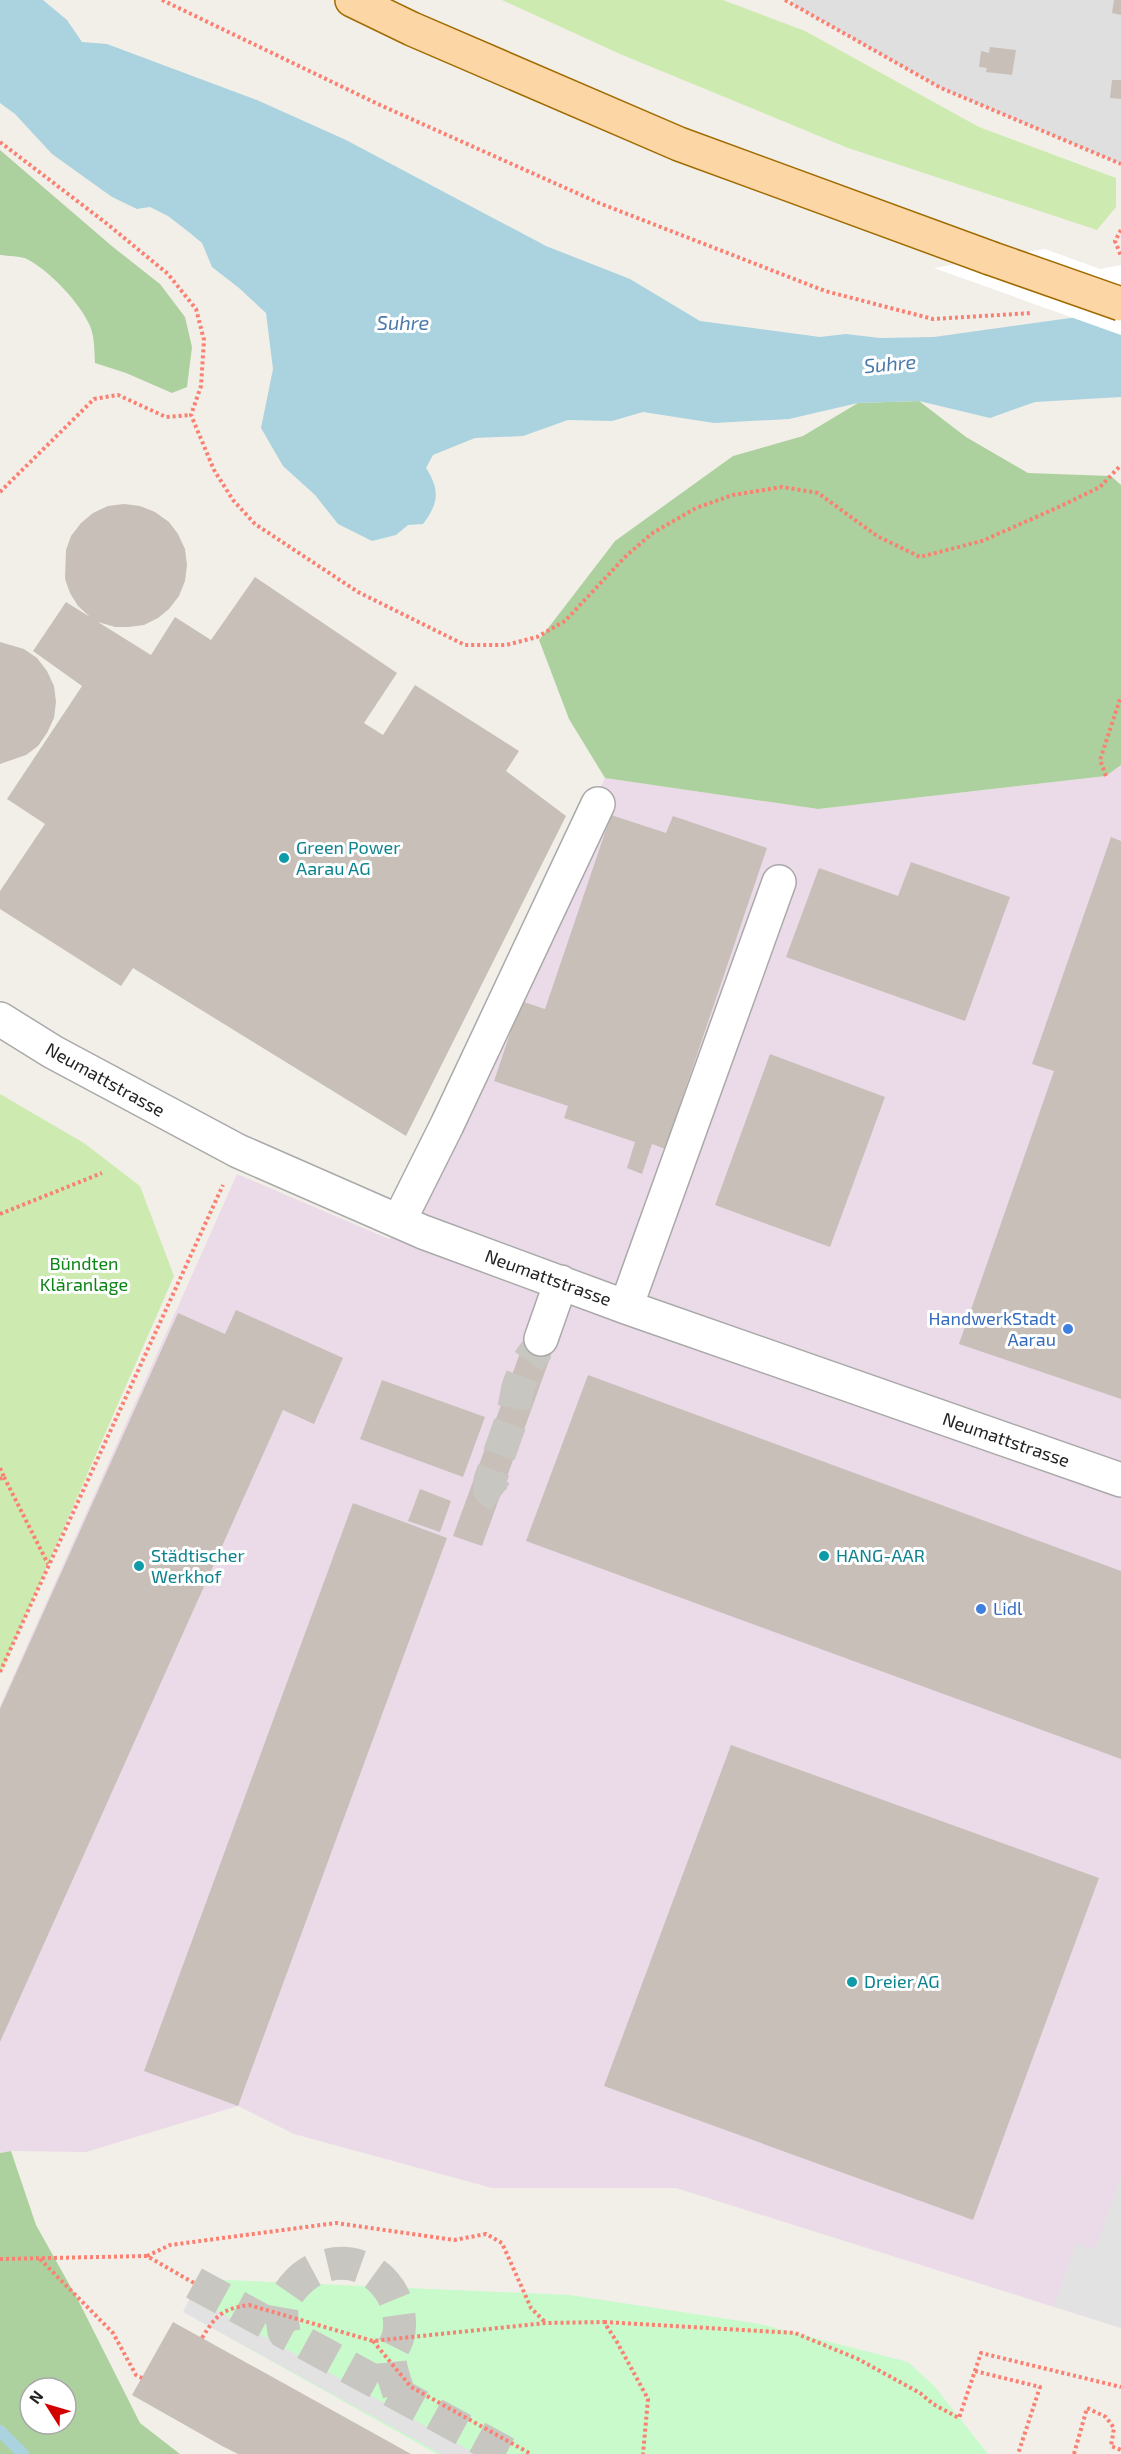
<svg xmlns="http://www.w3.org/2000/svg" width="1121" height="2454" font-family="'Exo 2',sans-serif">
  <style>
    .residential { fill: #e0dfdf }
    .industrial { fill: #ebdbe8 }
    .grass { fill: #cdebb0 }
    .forest { fill: #add19e; fill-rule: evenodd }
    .park { fill: #c8facc }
    .parking { fill: #e2e2e2 }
    .water { fill: #aad3df }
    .pier { fill: #fff }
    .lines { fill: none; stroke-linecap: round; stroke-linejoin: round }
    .stream { stroke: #aad3df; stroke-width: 12 }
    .building { fill: #c7bfb8 }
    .minor-tunnel { stroke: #c8c6c1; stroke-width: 33; stroke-dasharray: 33 16; stroke-linecap: butt }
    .minor-casing { stroke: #a9a9a9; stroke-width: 36 }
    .major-casing { stroke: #a06b00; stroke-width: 36 }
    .path { stroke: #fa8072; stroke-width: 4; stroke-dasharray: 3 3; stroke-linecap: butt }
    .minor { stroke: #fff; stroke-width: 33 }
    .major { stroke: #fcd6a4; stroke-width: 33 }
    .major-bridge-casing { stroke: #a06b00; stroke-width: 36; stroke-linecap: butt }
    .major-bridge { stroke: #fcd6a4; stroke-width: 33 }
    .culture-dot { fill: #0f9aa8; stroke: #fff; stroke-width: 2 }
    .shop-dot { fill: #3f7fe0; stroke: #fff; stroke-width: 2 }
    .labels { text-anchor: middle; stroke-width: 6; stroke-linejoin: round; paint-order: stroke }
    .culture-label { font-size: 18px; fill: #0d838f; stroke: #fff; text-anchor: start }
    .street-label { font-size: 18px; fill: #222; stroke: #fff }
    .park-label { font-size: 18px; fill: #0c8416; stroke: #fff }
    .shop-label { font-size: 18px; fill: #366cbe; stroke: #fff; text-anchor: end }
    .water-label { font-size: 20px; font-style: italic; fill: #4a7aab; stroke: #fff }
  </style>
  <rect width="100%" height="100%" fill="#f2efe9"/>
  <path class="residential" d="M793,0H1121V164L941,88L794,5Z"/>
  <path class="industrial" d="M1121,765V2328L676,2188H492L294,2134L238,2106L86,2152L11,2151L0,2153V1706L237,1174L389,1239L605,778L818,809L1106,776Z"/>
  <path class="grass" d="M502,0H723L805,31L979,127L1116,178V207L1097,230L848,148L620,54Z
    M0,1094L84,1143L140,1186L174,1276L0,1674Z"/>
  <path class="forest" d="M0,150L113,247L160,284L185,317L192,347L187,387L172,393L126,373L95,363C94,351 95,338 90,326C80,303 50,271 27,259C20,256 8,256 0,255Z
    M919,401L966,437L1028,473L1111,476L1121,485V765L1106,776L818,809L605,778L569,719L539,640L615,541L733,456L803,436L858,403Z
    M11,2151L36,2225L78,2300L140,2423L180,2454H0V2153ZM30,2388H66V2424H30Z"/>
  <path class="park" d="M203,2279L570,2295L760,2324L908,2362L935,2387L988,2454H437L184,2312Z"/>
  <path class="parking" d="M1121,2177V2328L1054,2306L1076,2243L1095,2249Z
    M191,2296L476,2454H441L183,2312Z"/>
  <path class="water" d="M0,0H43L67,20L82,42L107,44L257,100L346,140L546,246L630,279L700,321L820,337L846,334L880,338L934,337L1121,311V397L1035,402L990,418L919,401L858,403L789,419L714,423L643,412L612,421L568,420L523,436L475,438L433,455L426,468C440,490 439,503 423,524L408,525L396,535L372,541L338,524L315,495L283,466L261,428L273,369L266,313L239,288L212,267L202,243L190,233L168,216L150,207L137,209L112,197L52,154L15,114L0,103Z"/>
  <path class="pier" d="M1045,249L1100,269L1121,265V335L934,268Z"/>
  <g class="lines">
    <path class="stream" d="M0,2431L23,2454"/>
  </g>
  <path class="building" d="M1114,0H1121V15L1112,13Z
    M990,47L1016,50L1012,75L986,72L987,68L979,67L981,51L989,53Z
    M1112,80H1121V99L1110,98Z
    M124,504L140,506L155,512L169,522L178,534L185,549L187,565L185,581L179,596L169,609L158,618L144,625L129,627H115L98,622L151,655L175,617L211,640L255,577L397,673L364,723L383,735L415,685L519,751L506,771L566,816L406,1136L133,968L121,986L0,909V891L45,824L7,799L82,686L33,651L66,602L90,617L78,606L70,593L65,579L66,550L71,536L81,523L93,513L108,506Z
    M0,642L24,649L37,658L47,671L54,686L56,702L54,718L47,733L38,746L26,755L0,764Z
    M611,815L666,833L673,816L767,848L665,1149L652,1144L642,1174L627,1168L635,1142L564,1118L568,1106L494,1081L521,1001L545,1009Z
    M1111,837L1121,841V1399L959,1344L1054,1071L1032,1064Z
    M911,862L1010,897L965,1021L786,957L819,868L898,896Z
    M770,1054L885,1097L830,1247L715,1205Z
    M236,1310L343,1358L314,1424L283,1410L0,2042V1709L178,1313L225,1334Z
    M527,1334L555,1344L482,1546L453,1536Z
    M588,1375L1121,1571V1759L526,1541Z
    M382,1380L485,1417L463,1477L360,1439Z
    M420,1489L451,1501L440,1532L408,1521Z
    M353,1503L447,1538L238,2106L144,2071Z
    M731,1745L1099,1878L973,2220L604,2086Z
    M173,2322L202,2338L411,2454H238L222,2446L132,2395Z"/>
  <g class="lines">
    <path class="minor-tunnel" d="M500,1497L490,1490V1480L512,1418L518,1387L527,1363L538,1348
      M194,2283L284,2332
      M399,2394C396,2383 390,2370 390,2358C390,2351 396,2344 398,2337C402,2322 398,2301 389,2289C366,2255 320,2256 295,2285C289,2292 283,2300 282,2309C281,2316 283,2325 284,2332L508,2454"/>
    <defs>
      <path id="minor" d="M0,1019L53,1052L238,1151L423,1232L626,1307L1121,1480
        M399,1221L447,1125L598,804
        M626,1307L779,882
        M541,1339L561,1282"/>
      <path id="major" d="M352,0L412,29L679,144L990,258"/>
    </defs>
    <use href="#minor" class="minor-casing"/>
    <use href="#major" class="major-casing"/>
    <path class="path" d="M162,0L380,105L599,203L825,291L933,319L1032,313
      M785,0L941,88L1121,164
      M0,142L106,223L168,274L196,309L204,340L201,386L191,415L214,470L233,500L255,524L358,592L465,645H506L537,637L565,621L624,558L651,534L696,508L733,495L782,487L818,493L877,536L920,557L982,541L1061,506L1100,487L1121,465
      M1121,230L1115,241L1121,256
      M0,492L94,399L118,395L166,417L191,415
      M1106,776L1100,760L1121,696
      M0,1214L102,1173
      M0,1468L4,1477L0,1479
      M4,1477L48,1564
      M0,1672L223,1185
      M147,2256L170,2245L336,2223L454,2240L486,2234L502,2243L531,2308L546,2323
      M0,2259L147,2256L194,2283
      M40,2259L113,2333L136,2375L142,2378
      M604,2322L795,2333L858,2359L920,2393L933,2404L959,2418L981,2353L1121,2387
      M202,2338C216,2315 222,2309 249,2305L373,2341L546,2323L604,2322L617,2342L648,2399L643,2454
      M373,2341L411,2387L531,2454
      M975,2371L1040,2387L1018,2454
      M1074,2454L1087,2408L1106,2417L1114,2428L1111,2446L1121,2450"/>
    <use href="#minor" class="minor"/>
    <use href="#major" class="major"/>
    <defs>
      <path id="major-bridge" d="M990,258L1121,304"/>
    </defs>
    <use href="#major-bridge" class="major-bridge-casing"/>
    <use href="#major-bridge" class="major-bridge"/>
  </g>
  <g class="culture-dot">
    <circle cx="284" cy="858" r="6"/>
    <circle cx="824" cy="1556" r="6"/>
    <circle cx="139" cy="1566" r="6"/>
    <circle cx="852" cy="1982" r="6"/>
  </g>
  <g class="shop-dot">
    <circle cx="1068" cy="1329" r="6"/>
    <circle cx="981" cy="1609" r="6"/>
  </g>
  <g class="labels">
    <g class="culture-label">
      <text x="296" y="854">Green Power<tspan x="296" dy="21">Aarau AG</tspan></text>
      <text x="151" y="1562">Städtischer<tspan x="151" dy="21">Werkhof</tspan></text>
      <text x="836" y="1562">HANG-AAR</text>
      <text x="864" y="1988">Dreier AG</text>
    </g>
    <g class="street-label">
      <text transform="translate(105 1080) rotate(29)" y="6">Neumattstrasse</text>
      <text transform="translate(548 1278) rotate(20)" y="6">Neumattstrasse</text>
      <text transform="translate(1006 1440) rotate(19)" y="6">Neumattstrasse</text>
    </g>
    <g class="park-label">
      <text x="84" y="1270">Bündten<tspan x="84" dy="21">Kläranlage</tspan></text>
    </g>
    <g class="shop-label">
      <text x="1056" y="1325">HandwerkStadt<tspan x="1056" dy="21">Aarau</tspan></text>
      <text x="993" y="1615" text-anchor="start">Lidl</text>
    </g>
    <g class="water-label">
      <text x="403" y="330">Suhre</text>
      <text transform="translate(890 364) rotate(-5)" y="7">Suhre</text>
    </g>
  </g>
  <g transform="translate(48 2406) rotate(307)"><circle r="28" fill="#ffffff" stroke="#a7a7a7" stroke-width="1.5"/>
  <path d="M0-4.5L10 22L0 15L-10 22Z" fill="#d40000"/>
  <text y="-9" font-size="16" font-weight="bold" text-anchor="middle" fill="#222222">N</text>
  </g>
</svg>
